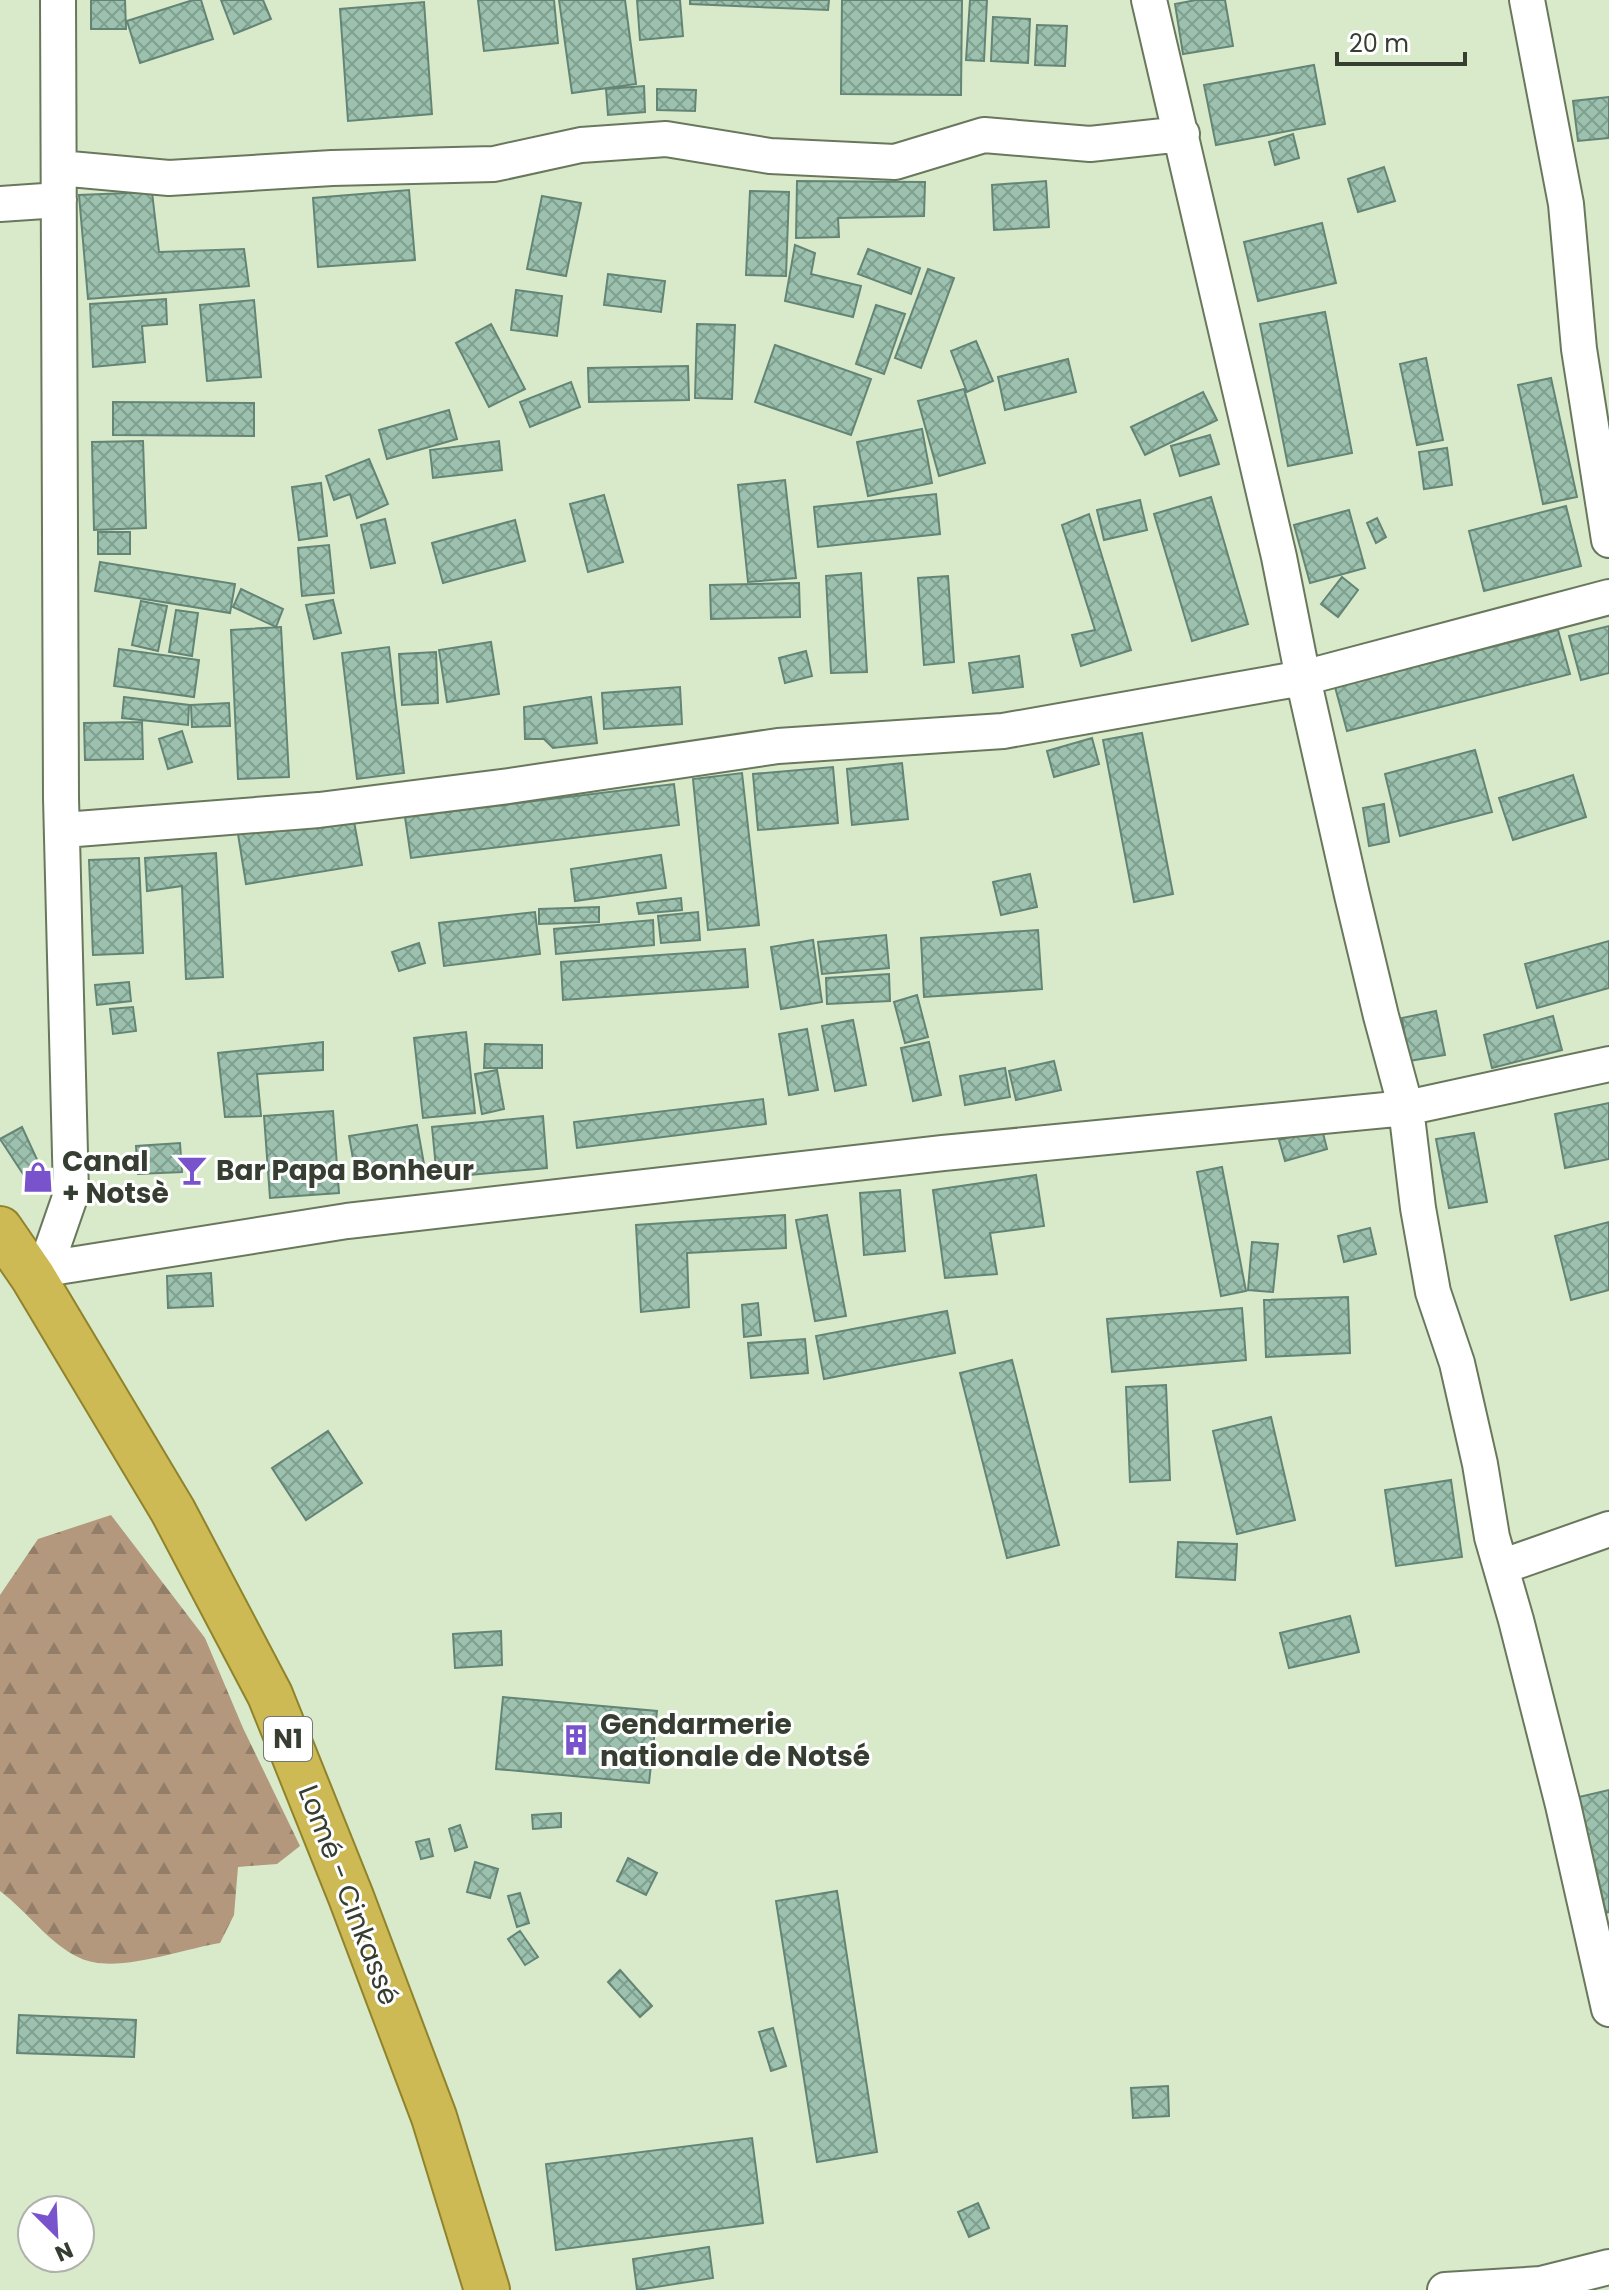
<svg xmlns="http://www.w3.org/2000/svg" width="1609" height="2290" font-family="Poppins,sans-serif">
  <style>
    .forest { fill: url(#forest-firs) }
    .building { fill: url(#building-cross-hatch); stroke: #648575; stroke-width: 2 }
    .lines { fill: none; stroke-linecap: round; stroke-linejoin: round }
    .minor-casing { stroke: #69785d; stroke-width: 38 }
    .trunk-casing { stroke: #90832c; stroke-width: 48 }
    .minor { stroke: #fff; stroke-width: 34 }
    .trunk { stroke: #ceba54; stroke-width: 44 }
    .labels { text-anchor: middle; stroke-width: 6; stroke-linejoin: round; paint-order: stroke }
    .shield { fill: #fff; stroke: #72776f; stroke-width: 2 }
    .shield-label { font-size: 26px; font-weight: bold; fill: #363d31 }
    .poi-label { font-size: 28px; font-weight: bold; fill: #363d31; stroke: #fff; text-anchor: start }
    .street-label { font-size: 28px; fill: #363d31; stroke: #fff }
  </style>
  <defs>
    <pattern id="forest-firs" width="22" height="20" patternUnits="userSpaceOnUse" patternTransform="scale(2)"><rect width="22" height="20" fill="#b3987e"/><path d="M5 1l3.5 6h-7zM16 11l3.5 6h-7z" fill="#927d68"/></pattern>
    <pattern id="building-cross-hatch" width="8" height="8" patternUnits="userSpaceOnUse" patternTransform="scale(2)"><rect width="8" height="8" fill="#9cc2af"/><path d="M0 0l8 8M0 8l8-8" fill="none" stroke="#809f8f"/></pattern>
  </defs>
  <rect width="100%" height="100%" fill="#d9eacb"/>
  <path class="forest" d="M111,1515L205,1638L243,1728L300,1846L277,1864L238,1867L234,1915L220,1943C182,1949 115,1975 80,1958C49,1944 27,1911 0,1891V1595L38,1539Z"/>
  <path class="building" d="M91,0H125L126,29H91Z
    M193,0H201L213,39L140,63L127,21Z
    M221,0H263L271,19L234,34Z
    M478,0H554L558,43L484,51Z
    M559,0H625L636,84L572,93Z
    M637,0H680L683,36L640,40Z
    M690,0H829L828,10L690,4Z
    M842,0H962L961,95L841,94Z
    M970,0H987L984,61L966,60Z
    M1196,0H1225L1233,46L1183,54L1175,4Z
    M424,2L432,114L348,121L340,9Z
    M993,17L1030,19L1028,63L991,61Z
    M1037,25L1067,26L1065,66L1035,65Z
    M1314,65L1325,124L1216,145L1204,85Z
    M644,86L645,112L608,115L606,89Z
    M657,89L696,90L695,111L657,110Z
    M1609,97V138L1578,141L1573,101Z
    M1293,134L1299,158L1275,165L1269,142Z
    M1384,167L1395,201L1358,212L1348,179Z
    M797,181L925,182L924,216L838,218L839,237L796,238Z
    M1046,181L1049,227L994,230L992,185Z
    M409,190L415,260L318,267L313,198Z
    M750,191L789,192L786,276L746,275Z
    M152,192L159,252L244,249L249,286L88,299L79,195Z
    M542,196L581,203L566,276L527,269Z
    M1322,223L1336,283L1258,301L1244,242Z
    M795,245L815,253L811,274L861,286L853,317L785,301Z
    M868,249L920,268L911,294L858,274Z
    M928,269L954,278L921,368L895,358Z
    M608,274L665,281L661,312L604,305Z
    M516,290L562,296L557,336L511,330Z
    M166,299L167,324L142,326L145,362L93,367L90,304Z
    M254,300L261,377L207,381L200,305Z
    M876,305L905,314L884,374L856,364Z
    M1325,312L1352,453L1288,466L1260,324Z
    M491,324L525,389L489,407L456,343Z
    M697,324L735,325L732,399L695,398Z
    M976,341L993,381L967,392L951,351Z
    M775,345L871,379L851,435L755,402Z
    M1426,358L1443,440L1417,445L1400,364Z
    M1068,359L1076,392L1005,410L998,377Z
    M688,366L689,400L589,402L588,368Z
    M1551,378L1577,497L1543,504L1518,385Z
    M571,382L580,407L530,427L520,402Z
    M964,389L985,463L939,476L918,401Z
    M1203,392L1217,420L1145,455L1131,427Z
    M113,402L254,403V436L113,435Z
    M449,410L457,439L387,459L379,430Z
    M922,429L932,483L868,496L857,442Z
    M1210,435L1219,464L1180,476L1171,446Z
    M143,441L146,528L94,530L92,442Z
    M499,441L502,470L433,478L430,450Z
    M1447,448L1452,485L1424,489L1419,452Z
    M369,459L388,504L357,518L350,494L334,500L326,476Z
    M785,480L796,578L748,582L738,485Z
    M321,483L327,536L299,540L292,487Z
    M936,494L940,534L818,547L814,507Z
    M604,495L623,562L588,572L570,504Z
    M1211,497L1248,624L1192,641L1154,514Z
    M1140,500L1147,530L1104,540L1097,510Z
    M1566,506L1581,566L1484,591L1469,531Z
    M1349,510L1365,568L1310,583L1294,525Z
    M1089,514L1131,650L1081,666L1072,635L1095,630L1062,525Z
    M1377,518L1386,537L1376,543L1367,523Z
    M385,519L395,563L371,568L361,525Z
    M515,520L525,561L443,583L432,543Z
    M98,532H130V554H98Z
    M329,545L334,593L302,596L298,548Z
    M100,562L235,584L230,613L95,591Z
    M861,573L867,672L831,673L826,576Z
    M948,576L954,662L924,665L918,578Z
    M1342,577L1358,590L1338,617L1321,604Z
    M799,583L800,617L711,619L710,585Z
    M241,589L283,609L276,627L233,607Z
    M333,600L341,633L314,639L306,605Z
    M141,601L167,606L158,651L132,645Z
    M176,610L198,613L192,656L169,652Z
    M1609,626V673L1581,680L1569,636Z
    M281,627L289,777L238,779L231,630Z
    M1558,630L1570,674L1347,731L1335,687Z
    M491,642L499,694L447,702L439,650Z
    M389,647L404,773L357,779L342,653Z
    M119,649L199,660L194,697L114,686Z
    M806,651L812,676L785,683L779,658Z
    M436,652L438,703L402,705L399,654Z
    M1019,656L1023,687L973,693L969,663Z
    M680,687L682,724L604,729L602,693Z
    M124,697L189,705L188,725L122,718Z
    M591,697L597,743L553,748L544,739H525L524,707Z
    M229,703L230,726L192,727L191,705Z
    M142,722L143,759L85,760L84,723Z
    M182,731L192,762L168,769L159,739Z
    M1142,733L1173,894L1134,902L1103,740Z
    M1092,738L1099,764L1054,777L1047,751Z
    M1475,750L1492,812L1400,836L1385,774Z
    M902,763L908,819L852,825L847,769Z
    M833,767L838,823L758,830L753,774Z
    M742,773L759,925L708,930L693,779Z
    M1573,775L1586,817L1513,840L1499,798Z
    M674,784L679,825L411,858L405,817Z
    M1384,804L1389,842L1369,846L1363,808Z
    M353,816L362,865L246,884L238,834Z
    M216,853L223,977L186,979L182,886L147,891L145,858Z
    M661,855L666,888L575,901L571,869Z
    M139,858L143,953L93,955L89,860Z
    M1030,874L1037,907L1001,915L993,882Z
    M681,898L682,910L639,914L637,903Z
    M599,907V922L539,924V909Z
    M535,912L540,954L444,966L439,923Z
    M698,912L700,940L661,943L658,916Z
    M653,920L654,945L556,954L554,929Z
    M1038,930L1042,989L924,997L921,938Z
    M886,935L889,968L822,974L818,942Z
    M813,940L822,1002L781,1009L771,947Z
    M1609,941V988L1537,1008L1525,964Z
    M419,943L425,963L399,971L392,952Z
    M745,949L748,987L563,1000L561,962Z
    M889,974L890,1001L827,1004L826,978Z
    M129,982L131,1001L97,1005L95,985Z
    M917,995L928,1037L905,1043L894,1002Z
    M133,1007L136,1031L113,1034L110,1009Z
    M1436,1011L1445,1055L1409,1061L1402,1018Z
    M1553,1016L1562,1050L1492,1068L1484,1035Z
    M853,1020L866,1085L835,1091L822,1026Z
    M807,1029L818,1090L789,1095L779,1034Z
    M466,1032L475,1113L423,1118L414,1038Z
    M323,1042V1070L257,1074L261,1116L225,1117L218,1053Z
    M929,1042L941,1095L913,1101L901,1048Z
    M485,1044L542,1045V1068H484Z
    M1054,1061L1061,1090L1016,1100L1009,1071Z
    M1005,1068L1010,1097L965,1105L960,1076Z
    M497,1070L504,1109L482,1114L475,1074Z
    M763,1099L766,1124L577,1148L574,1122Z
    M1609,1103V1159L1565,1168L1555,1114Z
    M333,1111L339,1193L270,1198L264,1116Z
    M543,1116L547,1168L437,1178L432,1127Z
    M417,1125L424,1164L356,1176L349,1136Z
    M22,1127L45,1177L31,1186L0,1139Z
    M1322,1129L1327,1149L1285,1161L1279,1140Z
    M1474,1133L1487,1202L1449,1208L1436,1139Z
    M180,1143L182,1172L138,1174L136,1146Z
    M1222,1167L1246,1291L1221,1296L1197,1172Z
    M1036,1175L1044,1226L990,1233L997,1274L945,1278L933,1190Z
    M900,1190L905,1251L864,1255L860,1193Z
    M785,1215L786,1248L687,1253L689,1307L641,1312L636,1225Z
    M827,1215L846,1316L815,1321L796,1220Z
    M1609,1222V1290L1571,1300L1555,1236Z
    M1370,1228L1376,1254L1344,1262L1338,1236Z
    M1252,1242L1278,1244L1273,1292L1248,1290Z
    M211,1273L213,1306L168,1308L167,1276Z
    M1348,1297L1350,1353L1266,1357L1264,1300Z
    M758,1303L761,1335L744,1337L742,1305Z
    M1242,1308L1246,1360L1112,1372L1107,1319Z
    M947,1311L955,1353L824,1379L816,1336Z
    M805,1339L808,1373L751,1378L748,1343Z
    M1012,1360L1059,1545L1007,1558L960,1373Z
    M1166,1385L1170,1480L1130,1482L1126,1387Z
    M1271,1417L1295,1520L1237,1534L1213,1431Z
    M328,1431L362,1483L306,1520L272,1468Z
    M1451,1480L1462,1557L1396,1566L1385,1490Z
    M1178,1542L1237,1544L1235,1580L1176,1577Z
    M1350,1616L1359,1652L1289,1668L1280,1633Z
    M501,1631L502,1665L455,1668L453,1634Z
    M503,1697L657,1711L649,1783L496,1769Z
    M1609,1790V1912L1606,1913L1579,1797Z
    M561,1813V1827L533,1829L532,1815Z
    M460,1825L467,1847L455,1851L449,1829Z
    M429,1839L433,1856L421,1859L416,1842Z
    M628,1858L657,1873L646,1895L617,1881Z
    M475,1862L498,1869L490,1898L467,1892Z
    M837,1891L877,2152L817,2162L776,1901Z
    M520,1893L529,1923L517,1927L508,1896Z
    M520,1931L538,1957L525,1965L508,1939Z
    M620,1970L652,2006L640,2017L608,1982Z
    M19,2015L136,2020L134,2057L17,2053Z
    M773,2028L786,2066L771,2071L759,2032Z
    M1168,2086L1169,2116L1133,2118L1131,2088Z
    M752,2138L763,2223L556,2250L546,2164Z
    M978,2203L989,2228L969,2237L958,2212Z
    M709,2247L713,2278L637,2290L633,2259Z"/>
  <g class="lines">
    <defs>
      <path id="minor" d="M1149,0L1279,557L1303,678L1352,895L1381,1016L1406,1108L1418,1208L1433,1292L1457,1363L1480,1464L1492,1537L1516,1620L1563,1805L1609,2009
        M1527,0L1566,204L1579,349L1609,540
        M59,168L169,178L332,168L494,164L581,145L666,139L770,156L895,162L984,135L1090,144L1182,134
        M0,204L59,200
        M64,830L319,810L509,786L778,746L1003,731L1303,678L1609,597
        M45,1269L71,1194L61,798L58,0
        M33,1277L45,1269L347,1221L943,1153L1406,1108L1609,1064
        M1501,1567L1609,1529
        M1445,2290L1541,2284L1609,2267"/>
      <path id="trunk" d="M0,1229L33,1277L173,1511L270,1695L351,1897L434,2117L487,2290"/>
    </defs>
    <use href="#minor" class="minor-casing"/>
    <use href="#trunk" class="trunk-casing"/>
    <use href="#minor" class="minor"/>
    <use href="#trunk" class="trunk"/>
  </g>
  <defs>
    <symbol id="bar-bare" viewBox="-9 -9 18 18"><path d="M-6-5H6L.8 .8V4.5H3.5V6h-7V4.5H-.8V.8Z" fill="#7953cc" stroke="#fff" stroke-width="2.5" paint-order="stroke"/></symbol>
    <symbol id="shop-bare" viewBox="-9 -9 18 18"><path d="M-5-2.5h2.3a2.7 3.5 0 0 1 5.4 0H5L5.5 6h-11ZM-1.5-2.5h3a1.5 2.3 0 0 0-3 0Z" fill="#7953cc" stroke="#fff" stroke-width="2.5" paint-order="stroke"/></symbol>
    <symbol id="building-bare" viewBox="-9 -9 18 18"><path d="M-4-6H4V6H1V3H-1V6H-4ZM-2.5-4.3h1.7v1.8h-1.7ZM.8-4.3h1.7v1.8H.8ZM-2.5-1h1.7V.8h-1.7ZM.8-1h1.7V.8H.8Z" fill="#7953cc" stroke="#fff" stroke-width="2.5" paint-order="stroke"/></symbol>
  </defs>
  <g fill-rule="evenodd">
    <use href="#bar-bare" x="170" y="1148" width="44" height="44"/>
    <use href="#shop-bare" x="16" y="1155" width="44" height="44"/>
    <use href="#building-bare" x="554" y="1718" width="44" height="44"/>
  </g>
  <g class="labels">
    <rect class="shield" x="264" y="1717" width="48" height="44" rx="6"/>
    <g class="shield-label">
      <text x="288" y="1748">N1</text>
    </g>
    <g class="poi-label">
      <text x="62" y="1171">Canal<tspan x="62" dy="32">+ Notsè</tspan></text>
      <text x="216" y="1180">Bar Papa Bonheur</text>
      <text x="600" y="1734">Gendarmerie<tspan x="600" dy="32">nationale de Notsé</tspan></text>
    </g>
    <g class="street-label">
      <text transform="translate(349 1895) rotate(69)" y="10">Lomé - Cinkassé</text>
    </g>
  </g>
  <g transform="translate(56 2234) rotate(156)"><circle r="38" fill="#ffffff" stroke="#afb1ad" stroke-width="2"/>
  <path d="M0-6L14 30L0 20L-14 30Z" fill="#7953cc"/>
  <text y="-12" font-size="22" font-weight="bold" text-anchor="middle" fill="#363d31">N</text>
  </g>
  <path d="M1337 52v12h128v-12" fill="none" stroke="#363d31" stroke-width="4"/>
  <text x="1349" y="52" font-size="24" fill="#363d31" stroke="#ffffff" stroke-width="6" paint-order="stroke">20 m</text>
</svg>
